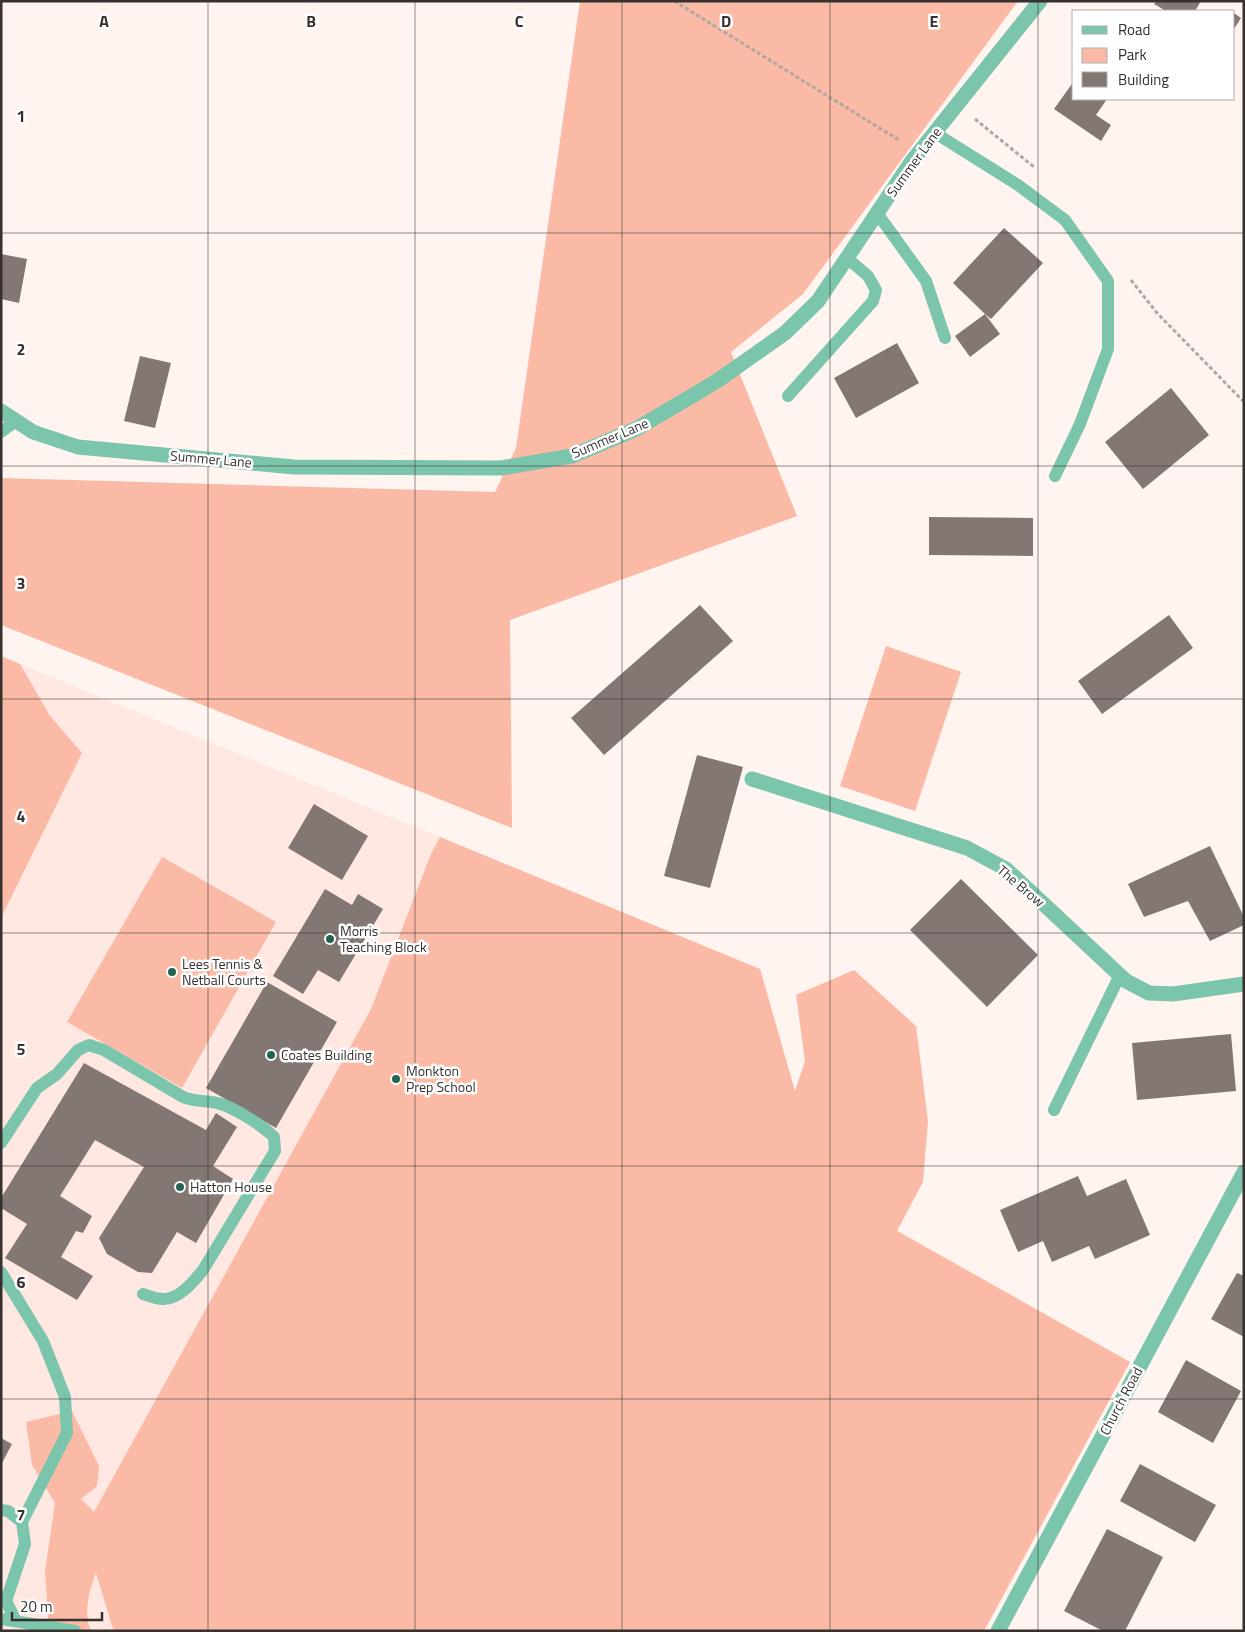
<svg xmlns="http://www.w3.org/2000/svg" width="1245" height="1632" font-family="'Titillium Web',sans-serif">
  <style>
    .built { fill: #ffe8e1 }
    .green { fill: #fabaa6 }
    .building { fill: #837773 }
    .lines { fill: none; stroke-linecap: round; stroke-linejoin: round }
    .path { stroke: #b0a7a4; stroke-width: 3; stroke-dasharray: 4 2.5; stroke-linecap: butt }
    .service { stroke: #7bc5ac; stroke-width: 12 }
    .minor { stroke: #7bc5ac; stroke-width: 15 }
    .grid { fill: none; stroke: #36302f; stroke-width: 1; stroke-opacity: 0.55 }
    .poi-dot { fill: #236351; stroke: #fff; stroke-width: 2 }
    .labels { text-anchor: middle; stroke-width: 5; stroke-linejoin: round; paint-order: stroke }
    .street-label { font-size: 14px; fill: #36302f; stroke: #fff }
    .poi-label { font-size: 14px; fill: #36302f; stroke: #fff; text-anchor: start }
    .grid-label { font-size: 16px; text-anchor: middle; font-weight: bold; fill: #36302f; stroke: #fff; stroke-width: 5; stroke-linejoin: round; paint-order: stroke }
  </style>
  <rect width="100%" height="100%" fill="#fff4f0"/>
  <path class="built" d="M1,656L760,969L823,1188L1130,1362L984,1631H1Z"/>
  <path class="green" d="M580,1H1018L803,294L731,352L797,516L510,620L512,828L1,625V478L495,492L516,448Z
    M886,646L961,672L915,811L840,786Z
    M1,656L20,664L50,716L82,753L1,918Z
    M440,837L760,969L795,1091L805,1061L796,995L854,970L916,1026L928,1121L923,1182L897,1231L1130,1362L984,1631H118L113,1629L96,1573C89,1591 83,1613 91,1631H49L45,1571L55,1503L32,1465L26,1422L72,1411L99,1466L97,1486L81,1499L94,1512L371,1009L431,854Z
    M162,857L276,922L182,1088L67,1022Z"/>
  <path class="building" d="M1156,1H1201L1195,11H1166L1154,4Z
    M1234,13L1241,18L1234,29Z
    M1074,81V99H1107L1096,115L1111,125L1101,141L1054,109Z
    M1004,228L1043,263L991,319L985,314L1000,334L970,357L955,336L985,314L953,283Z
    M1,254L27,259L19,303L1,299Z
    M897,343L919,383L856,418L834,378Z
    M140,356L171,363L155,428L124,421Z
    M1171,388L1209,435L1143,489L1105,442Z
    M929,517L1033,518V556L929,555Z
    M700,605L733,641L604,755L571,718Z
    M1169,615L1193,648L1102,714L1078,681Z
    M697,755L743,767L710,888L664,876Z
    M314,804L368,836L342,880L288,848Z
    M1210,846L1244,917V925L1210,941L1188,901L1144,917L1128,884Z
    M961,879L1038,955L987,1007L910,930Z
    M325,889L352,905L358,894L383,909L339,982L318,970L303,994L273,976Z
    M267,982L337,1022L276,1128L206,1088Z
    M1231,1034L1236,1091L1137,1100L1132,1043Z
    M84,1063L206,1130L216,1113L237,1127L213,1166L233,1179L196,1243L177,1232L152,1273L138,1272L107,1254L99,1238L144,1167L95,1140L60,1196L92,1216L83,1233L76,1231L61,1257L93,1276L77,1300L5,1258L27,1224L1,1208V1198Z
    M1078,1176L1087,1196L1126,1179L1150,1235L1095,1259L1089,1246L1052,1262L1043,1241L1018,1252L1000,1210Z
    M1237,1273L1244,1276V1337L1211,1319Z
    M1186,1360L1241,1391L1213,1443L1158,1412Z
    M1,1438L12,1444L1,1465Z
    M1140,1464L1216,1505L1195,1542L1120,1501Z
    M1107,1529L1163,1557L1125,1631H1103L1064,1611Z"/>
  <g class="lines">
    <path class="path" d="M674,1L899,140
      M975,119L1034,167
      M1131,280L1157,313L1244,402"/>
    <path class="service" d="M935,133L1018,185L1065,220L1108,281V349L1080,424L1055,476
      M877,213L926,281L945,338
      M788,396L873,301L876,290L868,276L847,258
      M1,432L16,421
      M1054,1110L1120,975
      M1,1143L37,1088L57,1074L78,1050L89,1045L104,1050L183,1097C194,1102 205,1100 217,1103C232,1106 263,1126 274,1137L275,1151L203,1270C194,1281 179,1300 163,1299C156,1299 149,1296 143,1294
      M1,1272L43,1341L65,1397L67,1433L22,1522
      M1,1510L8,1511L22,1522L25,1544L6,1601L16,1621
      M1,1619L75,1631"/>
    <path class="minor" d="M1,411L33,432L78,447L294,467L501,468L572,456L636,429L717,381L785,333L818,301L912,161L1040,1
      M752,779L967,848L1006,869L1126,981L1149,993L1173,994L1244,984
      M998,1631L1244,1172"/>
  </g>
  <path class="grid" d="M208,1V1631M415,1V1631M622,1V1631M830,1V1631M1038,1V1631M1,233H1244M1,466H1244M1,699H1244M1,933H1244M1,1166H1244M1,1399H1244"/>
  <g class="poi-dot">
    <circle cx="330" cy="939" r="5"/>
    <circle cx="172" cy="972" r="5"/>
    <circle cx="271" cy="1055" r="5"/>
    <circle cx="396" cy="1079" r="5"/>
    <circle cx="180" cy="1187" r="5"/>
  </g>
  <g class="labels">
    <g class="street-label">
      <text transform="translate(914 162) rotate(-54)" y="5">Summer Lane</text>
      <text transform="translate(610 438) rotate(-23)" y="5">Summer Lane</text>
      <text transform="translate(211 459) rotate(5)" y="5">Summer Lane</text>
      <text transform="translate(1021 886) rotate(40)" y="5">The Brow</text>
      <text transform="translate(1121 1401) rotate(-62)" y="5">Church Road</text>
    </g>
    <g class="poi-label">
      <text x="340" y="936">Morris<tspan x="340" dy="16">Teaching Block</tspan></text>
      <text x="182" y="969">Lees Tennis &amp;<tspan x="182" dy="16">Netball Courts</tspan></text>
      <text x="281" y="1060">Coates Building</text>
      <text x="406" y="1076">Monkton<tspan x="406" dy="16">Prep School</tspan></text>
      <text x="190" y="1192">Hatton House</text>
    </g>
  </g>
  <g class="grid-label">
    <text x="104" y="27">A</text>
    <text x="311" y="27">B</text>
    <text x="519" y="27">C</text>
    <text x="726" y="27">D</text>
    <text x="934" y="27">E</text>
    <text x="21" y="122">1</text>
    <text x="21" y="355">2</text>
    <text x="21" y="589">3</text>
    <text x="21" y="822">4</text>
    <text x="21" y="1055">5</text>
    <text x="21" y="1288">6</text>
    <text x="21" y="1521">7</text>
  </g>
  <rect width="1245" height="1632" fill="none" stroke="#36302f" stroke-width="5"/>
  <rect x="1072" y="10" width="162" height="90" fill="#ffffff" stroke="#afacac"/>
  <rect x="1082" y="26" width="25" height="8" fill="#7bc5ac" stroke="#afacac"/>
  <text x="1118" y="35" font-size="15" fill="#36302f">Road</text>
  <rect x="1082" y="48" width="25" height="15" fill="#fabaa6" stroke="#afacac"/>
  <text x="1118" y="60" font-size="15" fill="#36302f">Park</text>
  <rect x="1082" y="72" width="25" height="15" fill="#837773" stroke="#afacac"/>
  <text x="1118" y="85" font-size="15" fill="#36302f">Building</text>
  <path d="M12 1612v8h90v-8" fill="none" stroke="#36302f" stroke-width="2.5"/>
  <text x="20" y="1612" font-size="15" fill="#36302f" stroke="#ffffff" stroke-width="4" paint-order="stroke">20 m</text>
</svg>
